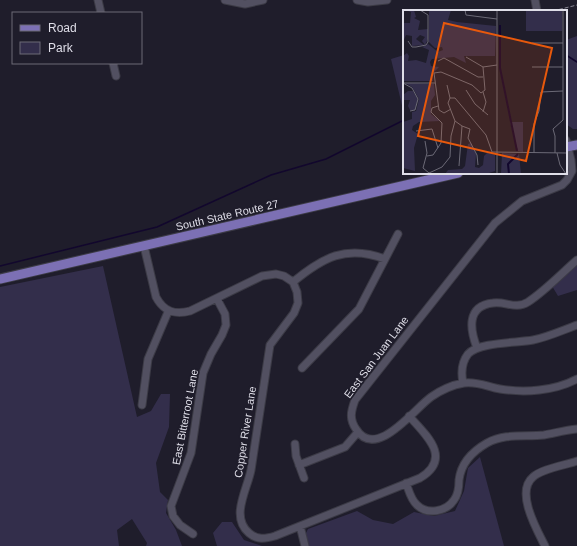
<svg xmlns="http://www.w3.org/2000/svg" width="577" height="546" font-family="Arial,sans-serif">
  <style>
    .green { fill: #332e4b }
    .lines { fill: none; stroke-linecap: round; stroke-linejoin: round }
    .stream { stroke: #12072d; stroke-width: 1.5 }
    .minor-casing { stroke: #3c3b46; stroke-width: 9 }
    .major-casing { stroke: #3c3b46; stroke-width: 11 }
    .path { stroke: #888793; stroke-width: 1; stroke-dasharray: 4 2; stroke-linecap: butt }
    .minor { stroke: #525061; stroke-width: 7 }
    .major { stroke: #7c70b4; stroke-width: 9 }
    .labels { text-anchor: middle; stroke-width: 3.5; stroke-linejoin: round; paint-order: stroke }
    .street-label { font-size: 11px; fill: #dfdee8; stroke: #1f1d2b }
    .inset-river { fill: none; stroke: #12072d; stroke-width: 2 }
    .inset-road { fill: none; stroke: #6c6a77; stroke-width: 1 }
    .view { fill: #e8590c; fill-opacity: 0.15; stroke: #e8590c; stroke-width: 2 }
    .inset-edge { fill: none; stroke: #dfdee8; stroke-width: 2 }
  </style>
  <rect width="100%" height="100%" fill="#1f1d2b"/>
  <path class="green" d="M577,36V129H573L566,124V40Z
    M404,55V114L391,59Z
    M577,265V290L558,296L552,286Z
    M103,266L137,417L151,411L161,394H170L169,427L156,463L160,492L168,500L166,513L176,530L182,546H146L147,543L132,519L117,530L119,546H0V287Z
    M480,457L504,546H308L305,535L308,529L357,511L373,520L393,524L414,512L434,516L455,511L464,491L468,468Z
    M222,522H232L244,540L262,546H217L213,533Z"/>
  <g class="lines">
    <path class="stream" d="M566,55L577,62
      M0,266L157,227L271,175L326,159L404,120"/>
    <defs>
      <path id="minor" d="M98,0L101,13
        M225,0L245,4L263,0
        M357,0L368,2L387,0
        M535,0L537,11
        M113,63L116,76
        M566,140L571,160L572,171L567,180L562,185L522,201L495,223L355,400C351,411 349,419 356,429C376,461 414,409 431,397C441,390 452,385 464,383C477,381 488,387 500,389C525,393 554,391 577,379
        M144,246L156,297C164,312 175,315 190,311L262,276L276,274L284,276L293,282L297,292L298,303L294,313L270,345L251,470C247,490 230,517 249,533C257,540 265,539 275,536L420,478C453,458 426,435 409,416
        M293,282C322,258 346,244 385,259
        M477,348C470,330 466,306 493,303C506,301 515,310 528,302C545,291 562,273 577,260
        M302,368L359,309L398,234
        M463,383C461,373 461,363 468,354C479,342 517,343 533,340C548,337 563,330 577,325
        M142,405L148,359L168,312
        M295,444L296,456L304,478
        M299,465L345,447L358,432
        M406,483C409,491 411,500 417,505C427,515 446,512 454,500C458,495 459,486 459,480C461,463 473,451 487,443C505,433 525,437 544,435C555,433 566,430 577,429
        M300,526L305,546
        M193,534L180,525L173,516L171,506L191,453L203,373L211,354L222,335L226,325L225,314L217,299
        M545,546C537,530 515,492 533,477C541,469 566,465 577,461"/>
      <path id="major" d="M566,147L577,145
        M0,279L458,173"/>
    </defs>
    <use href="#minor" class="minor-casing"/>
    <use href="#major" class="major-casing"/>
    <path class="path" d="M553,11L577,5"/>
    <use href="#minor" class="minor"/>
    <use href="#major" class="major"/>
  </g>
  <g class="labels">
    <g class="street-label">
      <text transform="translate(227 215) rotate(-13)" y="4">South State Route 27</text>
      <text transform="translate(376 357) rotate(-53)" y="4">East San Juan Lane</text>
      <text transform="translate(185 417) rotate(-79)" y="4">East Bitterroot Lane</text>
      <text transform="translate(245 432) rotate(-81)" y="4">Copper River Lane</text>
    </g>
  </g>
  <g transform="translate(403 10)">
    <rect width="164" height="164" fill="#1f1d2b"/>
    <path d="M11,0L13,7L11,8L17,11L15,20L25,19V29L22,35L19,31L22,27L17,25L13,29L21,35L9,36V26L3,25L0,32V13H7L8,2L5,1ZM26,0H48L45,10L54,12L93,16L92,46H61L63,53L51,47L29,49L27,52L28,56L36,57L29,64L30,71H0V46L4,43L6,46L5,51L13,50L23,53L26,40L19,37L25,34L35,42L40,40L39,37L32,38L26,32ZM123,0H159V21H123ZM2,73L31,74L32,85L28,91V104L37,111L16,112L10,116L9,120L15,124L11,138L12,161L0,158V112L9,109V102L13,101L16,89L9,77ZM5,81H10L15,89L12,100H7L5,96L7,90H0V85ZM107,112H120V142L115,141ZM68,133L73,144L72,157L76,158L80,155L81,146L85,142L92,145V161L83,164H42L45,160L59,159L62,156L65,134ZM99,143L116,144L118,164H98Z" fill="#332e4b"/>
    <path class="inset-river" d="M97,15V58L114,141M106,164L105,154L115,144"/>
    <path class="inset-road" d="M62,0L63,5L94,9M94,0V164M5,31L9,37H13L23,35L25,32V5L17,0M129,33H160M63,47L80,57M35,51L41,48L75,67H80M129,57H160M0,73L9,78L15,89L12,100L7,101M0,73H32M44,75L47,88M63,80L72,94L85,105M80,82L83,92L80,102M48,99L41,103L36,100L31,63L38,62L69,75L78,83L82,80L80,57L94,55M52,111L59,116L56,156M59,116L67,119L65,128L74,145L75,155M13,121L29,119L35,138M22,131L24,143L20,158L26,163L39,157L47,147L48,126L52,111L45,93L47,88H52L83,125L89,142L164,143M131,143V114L136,101L138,82L160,81M152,143V126L150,119L160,110V0M154,143L157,155L163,164M24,146L30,145L38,133L39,113L28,102L29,98L35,96"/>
    <path class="view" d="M41,13L149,38L123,151L15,126Z"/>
    <rect width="164" height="164" class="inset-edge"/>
  </g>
  <rect x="12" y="12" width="130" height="52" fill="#1f1d2b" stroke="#6c6a77"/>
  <rect x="20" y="25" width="20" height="6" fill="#7c70b4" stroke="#6c6a77"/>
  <text x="48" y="32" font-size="12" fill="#dfdee8">Road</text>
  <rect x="20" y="42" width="20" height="12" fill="#332e4b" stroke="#6c6a77"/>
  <text x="48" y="52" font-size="12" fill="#dfdee8">Park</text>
</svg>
